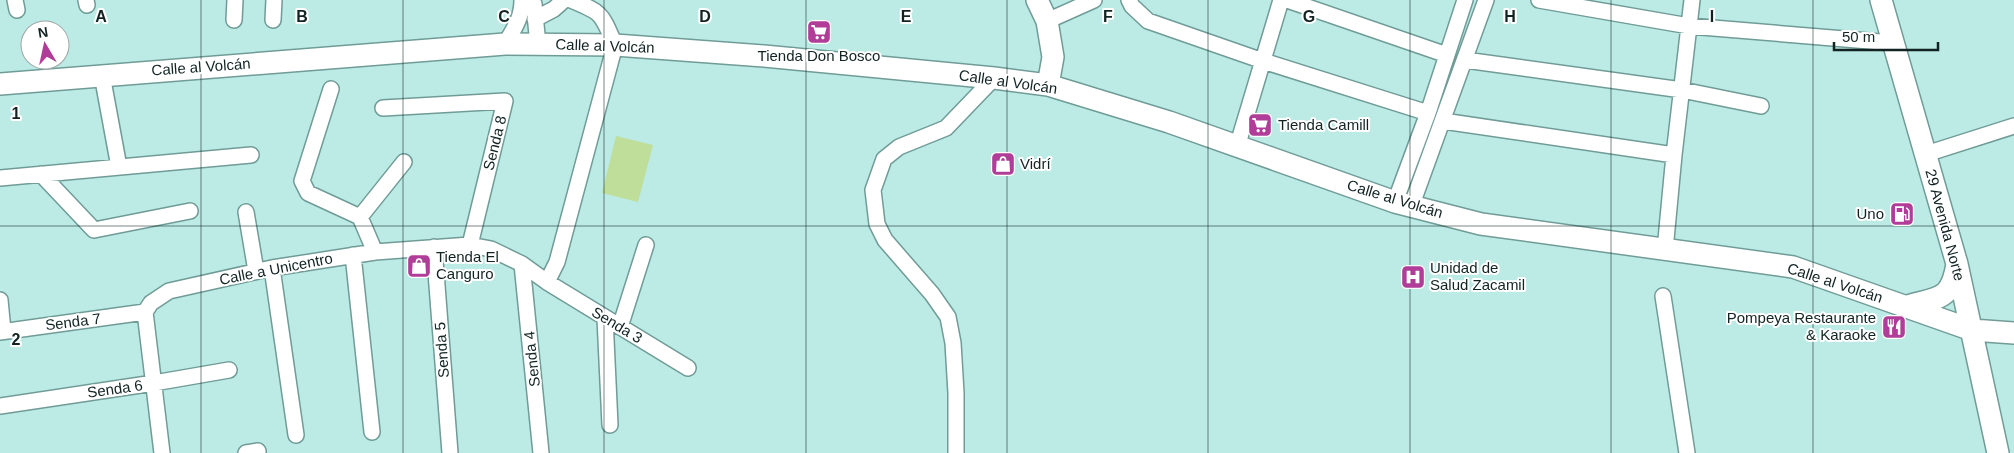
<svg xmlns="http://www.w3.org/2000/svg" width="2014" height="453" font-family="Arial,sans-serif">
  <style>
    .green { fill: #bede9a }
    .lines { fill: none; stroke-linecap: round; stroke-linejoin: round }
    .street-casing { stroke: #709c97; stroke-width: 18 }
    .secondary-casing { stroke: #709c97; stroke-width: 24 }
    .street { stroke: #fff; stroke-width: 15 }
    .secondary { stroke: #fff; stroke-width: 21 }
    .grid { fill: none; stroke: #112322; stroke-width: 1; stroke-opacity: 0.55 }
    .labels { text-anchor: middle; stroke-width: 4; stroke-linejoin: round; paint-order: stroke }
    .street-label { font-size: 15px; fill: #112322; stroke: #fff }
    .poi-label { font-size: 15px; fill: #112322; stroke: #fff; text-anchor: start }
    .grid-label { font-size: 16px; text-anchor: middle; font-weight: bold; fill: #112322; stroke: #fff; stroke-width: 4; stroke-linejoin: round; paint-order: stroke }
  </style>
  <rect width="100%" height="100%" fill="#bceae5"/>
  <path class="green" d="M616,136L653,145L638,202L602,193Z"/>
  <g class="lines">
    <defs>
      <path id="street" d="M15,0L17,10
        M86,0L87,5
        M531,0L534,4L538,45
        M1129,0L1132,6L1148,21L1263,61L1428,113
        M1287,0L1447,55
        M1539,0L1689,26L1893,43
        M535,19L554,9L564,0
        M234,20L235,0
        M273,20L274,0
        M1047,21L1094,0
        M505,44C514,29 522,18 522,0
        M1465,60L1682,90L1761,106
        M102,75L119,167
        M331,89L302,181L308,193L360,217L375,252
        M383,108L505,101L470,245
        M1443,121L1674,155
        M1237,147L1281,0
        M1926,154L2014,126
        M41,174L94,230L190,211
        M0,178L251,155
        M1395,202L1428,113L1465,0
        M1411,207L1486,0
        M246,212L256,271
        M360,217L404,162
        M434,247L450,453
        M1665,250L1674,155L1692,0
        M353,255L372,432
        M522,264L541,453
        M272,268L296,435
        M547,282L557,262L615,45C601,13 603,13 571,0
        M1663,296L1687,453
        M0,300L3,331
        M605,318L610,425
        M620,327L646,245
        M0,332L145,312
        M0,406L154,383L229,370
        M162,453L145,312L151,303L169,291L272,268L375,252L470,245L491,249L522,264L547,282L688,368
        M246,453L258,451
        M956,453V393L953,343L948,317L932,294L885,240L877,224L873,190L884,159L899,147L946,128L994,78"/>
      <path id="secondary" d="M1037,0L1047,21L1053,57L1048,85
        M1881,0L1957,264L1998,453
        M0,84L505,44L615,45L764,56L994,78L1048,85L1169,122L1395,202L1481,224L1793,267L1972,330L2014,333
        M1907,306C1939,297 1951,301 1957,264"/>
    </defs>
    <use href="#street" class="street-casing"/>
    <use href="#secondary" class="secondary-casing"/>
    <use href="#street" class="street"/>
    <use href="#secondary" class="secondary"/>
  </g>
  <path class="grid" d="M201,0V453M403,0V453M604,0V453M806,0V453M1007,0V453M1208,0V453M1410,0V453M1611,0V453M1813,0V453M0,226H2014"/>
  <defs>
    <symbol id="supermarket-square" viewBox="-11 -11 22 22"><rect x="-9" y="-9" width="18" height="18" rx="4" fill="#b03d97" stroke="#fff"/><path d="M-6-5.5h2.5l.6 2H6L4.5 2H-2.5L-4.4-4H-6ZM-1.5 3.2a1.3 1.3 0 1 0 .1 0ZM3 3.2a1.3 1.3 0 1 0 .1 0Z" fill="#fff"/></symbol>
    <symbol id="shop-square" viewBox="-11 -11 22 22"><rect x="-9" y="-9" width="18" height="18" rx="4" fill="#b03d97" stroke="#fff"/><path d="M-5-2.5h2.3a2.7 3.5 0 0 1 5.4 0H5L5.5 6h-11ZM-1.5-2.5h3a1.5 2.3 0 0 0-3 0Z" fill="#fff"/></symbol>
    <symbol id="fuel-square" viewBox="-11 -11 22 22"><rect x="-9" y="-9" width="18" height="18" rx="4" fill="#b03d97" stroke="#fff"/><path d="M-5.5-6h7V0h2V4h1.3V-2.5L3-4.5l.8-.8L6-3V5H2.5V1h-1V6h-7ZM-4.2-4.7v3.2H.2V-4.7Z" fill="#fff"/></symbol>
    <symbol id="hospital-square" viewBox="-11 -11 22 22"><rect x="-9" y="-9" width="18" height="18" rx="4" fill="#b03d97" stroke="#fff"/><path d="M-5-5h3v3.5h4V-5h3V5h-3V1.5h-4V5h-3Z" fill="#fff"/></symbol>
    <symbol id="restaurant-square" viewBox="-11 -11 22 22"><rect x="-9" y="-9" width="18" height="18" rx="4" fill="#b03d97" stroke="#fff"/><path d="M-5-6h1v4h1v-4h1v4h1v-4h1v5L-1.5 .5V6h-2V.5L-5-1ZM5-6V6H3V1.5H1.5Q1.5-4 5-6Z" fill="#fff"/></symbol>
  </defs>
  <g fill-rule="evenodd">
    <use href="#supermarket-square" x="805" y="18" width="28" height="28"/>
    <use href="#supermarket-square" x="1246" y="111" width="28" height="28"/>
    <use href="#shop-square" x="989" y="150" width="28" height="28"/>
    <use href="#fuel-square" x="1888" y="200" width="28" height="28"/>
    <use href="#shop-square" x="405" y="252" width="28" height="28"/>
    <use href="#hospital-square" x="1399" y="263" width="28" height="28"/>
    <use href="#restaurant-square" x="1880" y="313" width="28" height="28"/>
  </g>
  <g class="labels">
    <g class="street-label">
      <text transform="translate(605 46) rotate(2)" y="5">Calle al Volcán</text>
      <text transform="translate(201 67) rotate(-4)" y="5">Calle al Volcán</text>
      <text transform="translate(1008 82) rotate(8)" y="5">Calle al Volcán</text>
      <text transform="translate(495 143) rotate(-76)" y="5">Senda 8</text>
      <text transform="translate(1395 199) rotate(17)" y="5">Calle al Volcán</text>
      <text transform="translate(1945 225) rotate(75)" y="5">29 Avenida Norte</text>
      <text transform="translate(276 269) rotate(-11)" y="5">Calle a Unicentro</text>
      <text transform="translate(1835 283) rotate(18)" y="5">Calle al Volcán</text>
      <text transform="translate(73 322) rotate(-7)" y="5">Senda 7</text>
      <text transform="translate(617 325) rotate(31)" y="5">Senda 3</text>
      <text transform="translate(442 350) rotate(-94)" y="5">Senda 5</text>
      <text transform="translate(532 359) rotate(-96)" y="5">Senda 4</text>
      <text transform="translate(115 389) rotate(-8)" y="5">Senda 6</text>
    </g>
    <g class="poi-label">
      <text x="819" y="61" text-anchor="middle">Tienda Don Bosco</text>
      <text x="1278" y="130">Tienda Camill</text>
      <text x="1020" y="169">Vidrí</text>
      <text x="1884" y="219" text-anchor="end">Uno</text>
      <text x="436" y="262">Tienda El<tspan x="436" dy="17">Canguro</tspan></text>
      <text x="1430" y="273">Unidad de<tspan x="1430" dy="17">Salud Zacamil</tspan></text>
      <text x="1876" y="323" text-anchor="end">Pompeya Restaurante<tspan x="1876" dy="17">&amp; Karaoke</tspan></text>
    </g>
  </g>
  <g class="grid-label">
    <text x="101" y="22">A</text>
    <text x="302" y="22">B</text>
    <text x="504" y="22">C</text>
    <text x="705" y="22">D</text>
    <text x="906" y="22">E</text>
    <text x="1108" y="22">F</text>
    <text x="1309" y="22">G</text>
    <text x="1510" y="22">H</text>
    <text x="1712" y="22">I</text>
    <text x="16" y="119">1</text>
    <text x="16" y="345">2</text>
  </g>
  <g transform="translate(45 45) rotate(351)"><circle r="24" fill="#ffffff" stroke="#a0a7a7"/>
  <path d="M0-4L9 19L0 12L-9 19Z" fill="#b03d97"/>
  <text y="-8" font-size="14" font-weight="bold" text-anchor="middle" fill="#112322">N</text>
  </g>
  <path d="M1834 42v8h104v-8" fill="none" stroke="#112322" stroke-width="2.5"/>
  <text x="1842" y="42" font-size="15" fill="#112322" stroke="#ffffff" stroke-width="4" paint-order="stroke">50 m</text>
</svg>
